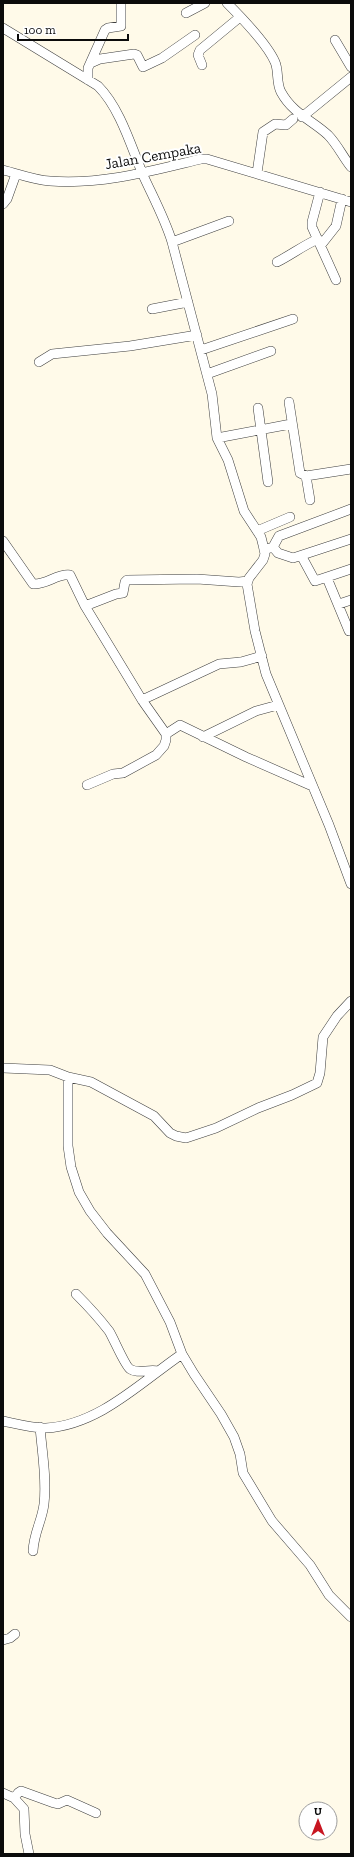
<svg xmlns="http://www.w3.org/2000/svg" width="354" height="1857" font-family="'Zilla Slab',serif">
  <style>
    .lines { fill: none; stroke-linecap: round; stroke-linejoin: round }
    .minor-casing { stroke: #3e3e3e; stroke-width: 10 }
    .minor { stroke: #fff; stroke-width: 9 }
    .labels { text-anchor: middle; stroke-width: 4; stroke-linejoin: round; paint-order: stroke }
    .street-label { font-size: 15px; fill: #0b0b0b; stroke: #fff }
  </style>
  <rect width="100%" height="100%" fill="#fffae9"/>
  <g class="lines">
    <defs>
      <path id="minor" d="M227,3C241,17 267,44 275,62C279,71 276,83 281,92C293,114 312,120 328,135C337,144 343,157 351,167
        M186,13L205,3
        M3,28L98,86C120,108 131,146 143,175C153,197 165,219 172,242L212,394L217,438L228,460L244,511L261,537L263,545L265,554L263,560L249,578L247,584L255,631L266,674L329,825L351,884
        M335,40L351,67
        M91,63L100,59L134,54L137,55L143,67L162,58L195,35
        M202,65L198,55L200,50L240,17
        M88,80V68L105,30L108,28L121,26V3
        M302,117L351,77
        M3,170C19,174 34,180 50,181C102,185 151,171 201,159H207L351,202
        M257,173L263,132L275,124L286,125L293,119
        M320,192L312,222V227L336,280
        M3,204L7,199L16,174
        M172,242L229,221
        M321,245L336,226L342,199
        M277,262C291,255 304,245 318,239
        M152,309L188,302
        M201,350L293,319
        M39,362L52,354L130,346L197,335
        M207,374L271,351
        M289,402L300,473L306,476L351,469
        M258,408L268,482
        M217,438L291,424
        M306,476L310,500
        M257,531L290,517
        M3,541L33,584C46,585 58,573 70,575L85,606L142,700L166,734L180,725L246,757L312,786
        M273,547L278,553L293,558L351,539
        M264,550L273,547L279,536L351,509
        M302,557L315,581L351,569
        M327,578L349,631H351
        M339,604L351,600
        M85,606L116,594L123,593L125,582L127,580L197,579L239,582L248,581
        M142,700L219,664L241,662L262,656
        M203,737L256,711L278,705
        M87,785L113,774L123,773L156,755L164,746L166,740V734
        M3,1068L50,1070L68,1077L91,1082L154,1116L170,1133L176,1136L186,1138L216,1128L258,1108L292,1095L317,1083L320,1073L323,1037L337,1016L351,1001
        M68,1077V1146L71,1167L79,1192L90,1211L107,1233L145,1274L170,1322L182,1354L194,1374L221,1414L234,1437L240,1454L243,1473L272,1521L310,1565L329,1595L351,1617
        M76,1294C88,1306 99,1318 109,1331C114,1339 125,1366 130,1369C137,1374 149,1369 158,1371
        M3,1421C17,1424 32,1428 46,1428C99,1425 141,1382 182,1354
        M33,1551C34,1532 42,1521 44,1504C47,1479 42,1452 40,1427
        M3,1640L10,1638L15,1634
        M3,1793L14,1798L24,1809L25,1834L29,1854
        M14,1798L18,1793L21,1791L54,1803L58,1804L67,1800L96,1813"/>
    </defs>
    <use href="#minor" class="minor-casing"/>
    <use href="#minor" class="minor"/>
  </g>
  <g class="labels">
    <g class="street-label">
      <text transform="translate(153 156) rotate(-10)" y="5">Jalan Cempaka</text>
    </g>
  </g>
  <rect width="354" height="1857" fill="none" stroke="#0b0b0b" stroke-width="8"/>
  <g transform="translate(318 1821)"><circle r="19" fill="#ffffff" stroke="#9d9d9d"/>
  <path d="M0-3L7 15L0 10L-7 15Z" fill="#c81621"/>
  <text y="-6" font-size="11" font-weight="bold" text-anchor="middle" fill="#0b0b0b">U</text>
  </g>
  <path d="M18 34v6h110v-6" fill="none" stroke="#0b0b0b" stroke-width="2"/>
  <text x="24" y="34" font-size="12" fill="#0b0b0b" stroke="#ffffff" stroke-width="3" paint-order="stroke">100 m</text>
</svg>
